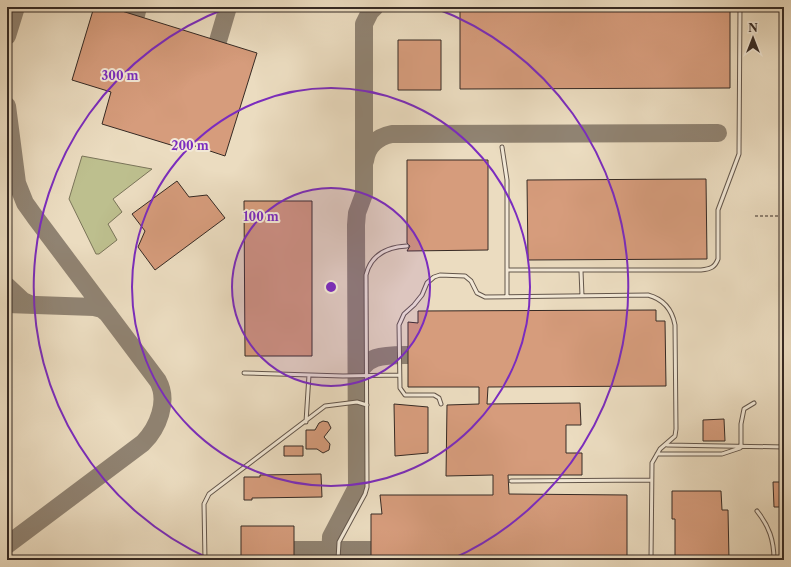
<svg xmlns="http://www.w3.org/2000/svg" width="791" height="567" font-family="'Libre Caslon Text',serif">
  <style>
    .green { fill: #bdbf8e; stroke: #7a7459 }
    .lines { fill: none; stroke-linecap: round; stroke-linejoin: round }
    .taxiway { stroke: #908372; stroke-width: 18 }
    .building { fill: #d69c7c; stroke: #362a24 }
    .service-casing { stroke: #63564b; stroke-width: 5 }
    .path { stroke: #362a24; stroke-width: 1; stroke-dasharray: 3 2; stroke-linecap: butt }
    .service { stroke: #f2e8d6; stroke-width: 3 }
    .ring { fill: none; stroke: #7b2cbf; stroke-width: 2 }
    .centre { fill: #7b2cbf; stroke: #f2e8d6; stroke-width: 2 }
    .ring-label { font-size: 12px; text-anchor: middle; font-weight: bold; fill: #7b2cbf; stroke: #f2e8d6; stroke-width: 4; stroke-linejoin: round; paint-order: stroke }
  </style>
  <rect width="100%" height="100%" fill="#ebdcc0"/>
  <filter id="stains"><feTurbulence type="fractalNoise" baseFrequency=".005" numOctaves="4"/><feColorMatrix values="0 0 0 0 .2 0 0 0 0 .09 0 0 0 0 .02 0 0 0 .5 -.17"/></filter>
  <radialGradient id="worn" r=".72"><stop offset=".6" stop-color="#630" stop-opacity="0"/><stop offset="1" stop-color="#630" stop-opacity=".3"/></radialGradient>
  <path class="green" d="M82,156L152,169L113,199L122,212L108,224L117,240L99,254H96L69,199Z"/>
  <g class="lines">
    <path class="taxiway" d="M136,15L138,7
      M7,36L16,7
      M218,41L228,7
      M7,106L17,183L25,203L35,217L158,381C169,401 158,428 143,443L7,545
      M365,161C367,146 377,137 392,134L718,133
      M7,286L23,301L32,305
      M7,304L94,307L102,309L108,314
      M357,380C363,354 386,355 408,355
      M294,550H371
      M330,560L331,537L357,487L356,225L357,213L364,194V24L370,12L375,7"/>
  </g>
  <path class="building" d="M94,7H109L257,53L225,156L186,143L184,149L102,124L111,92L72,80Z
    M460,7H730V88L460,89Z
    M398,40H441V90H398Z
    M407,160H488V250L407,251L410,246L407,243Z
    M706,179L707,259L528,260L527,180Z
    M177,181L189,197L207,195L225,218L155,270L138,247L145,231L132,214Z
    M244,201H312V356H245Z
    M656,310V321H665L666,386L488,387L487,404L580,403L581,425H566V453H582V475H508L509,494L627,495V560H371V514H382L380,495H493V475L446,476L447,405L479,404V387H408V322L418,323V311Z
    M394,404L428,407V453L395,456Z
    M724,419L725,441H703V420Z
    M323,421L328,422L331,428L324,437L330,444L329,450L323,453L317,449H306V430H315L319,423Z
    M284,446H303V456H284Z
    M321,474L322,497L252,498V500H244V477H260V475Z
    M773,482H784V507H774Z
    M672,491H721L722,510H728L729,560H675V519H672Z
    M241,526H294V560H241Z"/>
  <g class="lines">
    <defs>
      <path id="service" d="M502,147L507,180V297
        M507,270H701C711,269 715,267 718,259V210L739,154L740,7
        M581,271L582,296
        M244,373L343,376L399,375
        M441,404L439,398L434,395H405L400,388L399,325L404,314L414,305L422,295L427,283L434,277L440,275L465,276L471,281L477,293L485,297L648,295C663,299 672,309 675,325L676,429L675,436L660,449L652,463L651,560
        M306,422L309,375
        M667,445L784,447
        M741,447V424L744,409L754,403
        M657,454H722L740,448
        M511,481L651,480
        M757,511C769,526 774,540 774,560
        M205,560L204,504L209,494L325,406L357,402L367,405
        M338,560L339,542L365,494L367,487L366,275C371,254 387,247 407,246"/>
    </defs>
    <use href="#service" class="service-casing"/>
    <path class="path" d="M755,216H784"/>
    <use href="#service" class="service"/>
  </g>
  <circle cx="331" cy="287" r="99" fill="#7b2cbf" fill-opacity=".12"/>
  <g class="ring">
    <circle cx="331" cy="287" r="99"/>
    <circle cx="331" cy="287" r="199"/>
    <path d="M210 559A298 298 0 0 1 227 8M435 8A298 298 0 0 1 452 559"/>
  </g>
  <circle cx="331" cy="287" r="6" class="centre"/>
  <g class="ring-label">
    <text x="120" y="80">300 m</text>
    <text x="190" y="150">200 m</text>
    <text x="261" y="221">100 m</text>
  </g>
  <rect width="791" height="567" fill="none" stroke="#ebdcc0" stroke-width="24"/>
  <rect x="8" y="8" width="775" height="551" fill="none" stroke="#362a24" stroke-width="2"/>
  <rect x="12" y="12" width="767" height="543" fill="none" stroke="#362a24"/>
  <g transform="translate(753 38)" stroke="#f2e8d6" stroke-width="3" paint-order="stroke">
  <path d="M0-3L7 15L0 10L-7 15Z" fill="#362a24"/>
  <text y="-6" font-size="11" font-weight="bold" text-anchor="middle" fill="#362a24">N</text>
  </g>
  <rect width="100%" height="100%" filter="url(#stains)"/>
  <rect width="100%" height="100%" fill="url(#worn)"/>
</svg>
